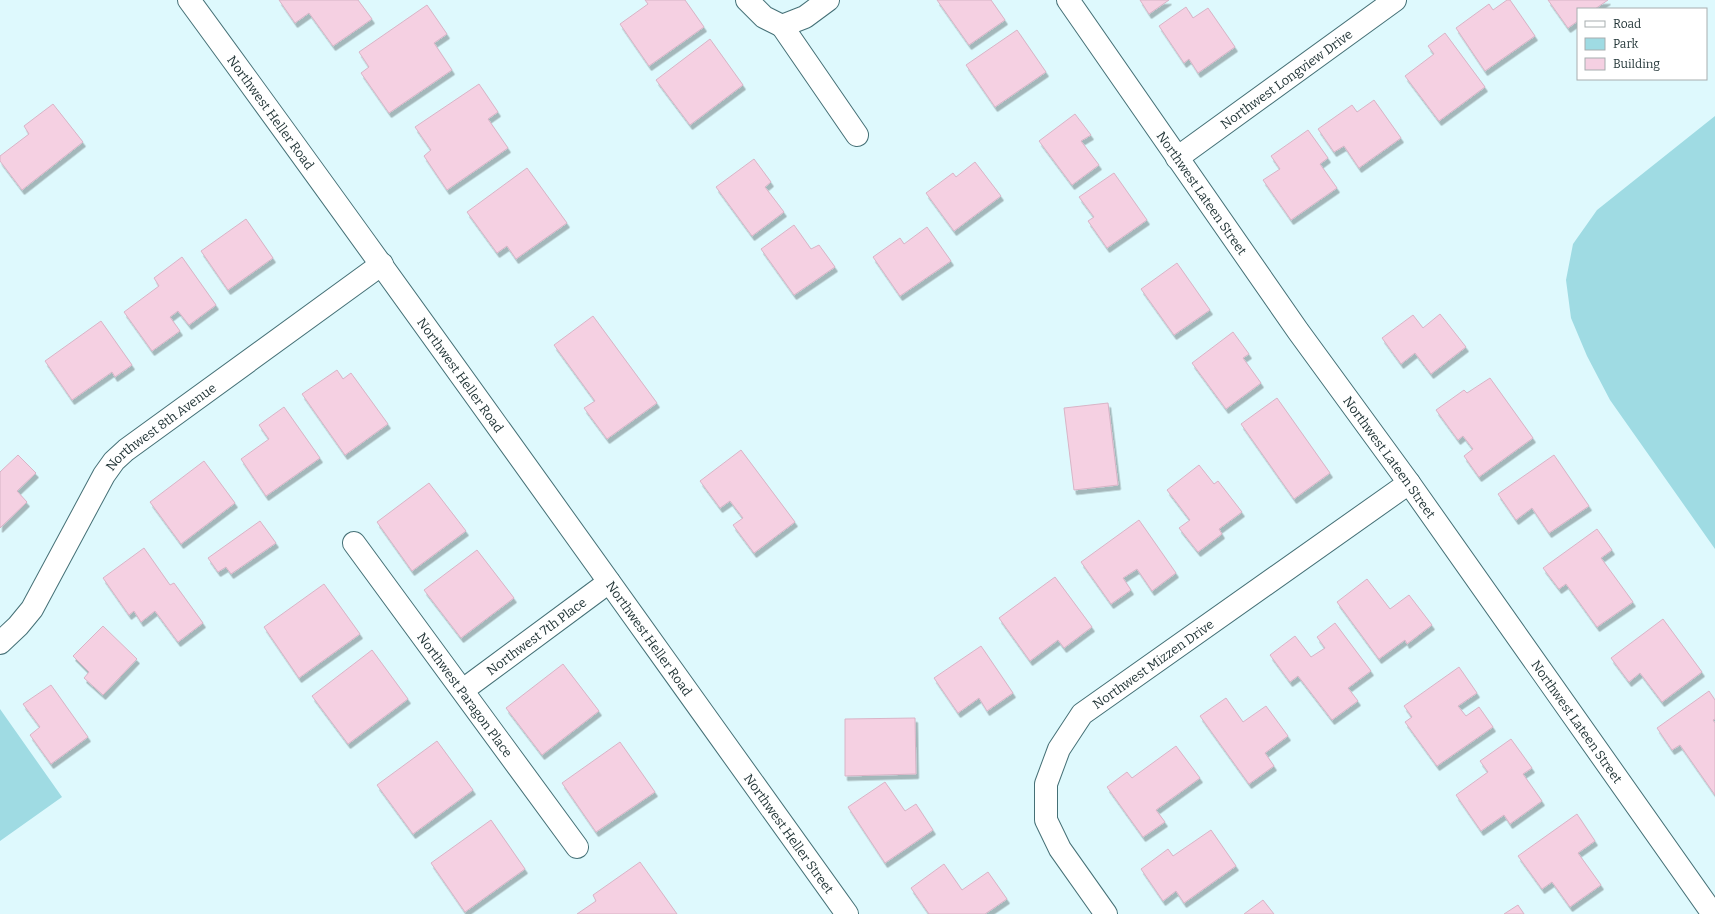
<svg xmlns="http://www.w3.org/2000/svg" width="1715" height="914" font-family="Bitter,serif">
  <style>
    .green { fill: #9fdbe3 }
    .building { fill: #f5d0e2; stroke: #d8b4c6; filter: url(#shadow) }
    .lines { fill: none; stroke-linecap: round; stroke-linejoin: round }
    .street-casing { stroke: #457076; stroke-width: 24 }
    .secondary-casing { stroke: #457076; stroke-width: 24 }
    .street { stroke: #fff; stroke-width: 22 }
    .secondary { stroke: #fff; stroke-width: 22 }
    .labels { text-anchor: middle; stroke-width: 3.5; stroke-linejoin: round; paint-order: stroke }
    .street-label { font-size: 13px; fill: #223537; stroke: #fff }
  </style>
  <defs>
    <filter id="shadow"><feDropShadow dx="2.5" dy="4.5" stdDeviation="0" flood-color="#0004"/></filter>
  </defs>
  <rect width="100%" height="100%" fill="#def9fd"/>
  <path class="green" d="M1715,116V549L1610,400L1587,356L1571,318L1566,280L1573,244L1597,210Z
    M0,709L62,797L0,841Z"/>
  <path class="building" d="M279,0H358L372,19L333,46L309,13L295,23Z
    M645,0H685L704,27L649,66L620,24L648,4Z
    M937,0H991L1005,20L969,45Z
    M1140,0H1169L1149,14Z
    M1507,0H1510L1535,36L1485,71L1456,28L1489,4L1493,10Z
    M1548,0H1608L1595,9H1578V21L1568,28Z
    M427,5L447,34L434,43L452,70L389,113L361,73L369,67L359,52Z
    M1186,7L1193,18L1208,8L1235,47L1198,73L1189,59L1184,63L1159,26Z
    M1017,30L1046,72L995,107L966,65Z
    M1445,33L1485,87L1439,121L1405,76L1434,54L1428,46Z
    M710,39L743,85L690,125L656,80Z
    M479,84L498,112L488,119L508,148L447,190L424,156L431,150L415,127Z
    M1374,100L1401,138L1359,168L1344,146L1334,152L1318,129L1352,105L1357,112Z
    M53,104L83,142L22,190L0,161V156L29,134L24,126Z
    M1075,114L1091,135L1081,141L1099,165L1072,185L1039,141Z
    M1308,130L1328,158L1320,164L1337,188L1291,220L1263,180L1280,169L1271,156Z
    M754,159L771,182L765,187L784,212L752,236L716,187Z
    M975,162L1001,196L954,231L926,193L953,173L956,177Z
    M527,168L567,223L516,259L507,246L497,253L467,212Z
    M1114,173L1147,220L1107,248L1088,221L1094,217L1079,197Z
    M246,219L273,258L228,290L201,251Z
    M794,225L811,249L819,245L835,267L794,295L761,249Z
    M927,227L951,261L900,296L873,257L900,238L904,244Z
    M182,257L216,305L189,325L178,311L170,317L180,331L152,351L124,312L159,286L154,278Z
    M1177,263L1210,310L1174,335L1141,289Z
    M1440,314L1466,347L1431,374L1415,353L1401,364L1382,338L1413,315L1423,328Z
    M593,316L657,403L607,439L584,408L595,401L554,345Z
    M101,321L132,365L115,377L112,372L72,400L45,361Z
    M1233,332L1249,354L1243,358L1261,383L1226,409L1192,363Z
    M337,370L343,379L351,373L388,424L345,455L302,394Z
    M1490,378L1533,438L1479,477L1464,456L1473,449L1463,436L1458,440L1436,410L1464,390L1467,393Z
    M1277,398L1330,473L1294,499L1241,424Z
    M1108,403L1118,485L1074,490L1064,408Z
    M284,407L320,458L266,496L241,459L269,439L259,425Z
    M741,450L795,522L754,553L733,525L743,518L730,501L720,508L700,481Z
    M18,455L36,473L17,491L27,502L0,528V472Z
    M1554,455L1589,506L1549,533L1532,508L1516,520L1498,494Z
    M204,461L235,503L181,544L150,502Z
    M1199,465L1214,484L1218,481L1242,512L1219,529L1222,534L1198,552L1179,528L1190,520L1167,490Z
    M429,483L466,531L412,571L377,522Z
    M1139,520L1176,573L1152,591L1137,569L1123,578L1131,590L1111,604L1081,562Z
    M260,521L276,543L231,574L226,567L218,572L208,558Z
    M1597,529L1612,550L1601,558L1633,602L1597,627L1566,584L1559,589L1543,568Z
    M144,548L170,585L174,583L203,623L178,642L155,611L141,622L134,611L129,615L103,578Z
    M477,550L514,598L461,638L424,590Z
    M1055,577L1092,627L1064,648L1058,640L1030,661L999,618Z
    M1367,579L1390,609L1409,595L1432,625L1407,644L1405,640L1379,659L1337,602Z
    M324,584L360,634L299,678L264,627Z
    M1663,619L1702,672L1662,702L1640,673L1629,682L1611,658Z
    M1335,623L1371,671L1348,688L1358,701L1332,720L1298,676L1290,682L1270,655L1295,636L1311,657L1325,648L1317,637Z
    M103,626L137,659L103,695L84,678L89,672L73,656Z
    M981,646L1013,693L987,711L979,698L958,713L934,678Z
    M372,650L408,699L348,744L312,696Z
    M563,664L599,711L542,755L506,708Z
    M1459,667L1477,693L1458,706L1466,716L1479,707L1493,727L1437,766L1405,722L1412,717L1404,706Z
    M51,685L88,737L51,764L30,735L40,727L23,704Z
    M1709,691L1715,700V719L1713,720L1715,723V795L1680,745L1672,750L1657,728Z
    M1226,698L1243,722L1266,706L1288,736L1265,753L1274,766L1249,784L1200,716Z
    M915,718L916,774L845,776V719Z
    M1511,739L1532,768L1523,774L1542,801L1510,824L1504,815L1481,831L1456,795L1488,772L1480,761Z
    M437,741L473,790L413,834L377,785Z
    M620,742L655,792L596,832L562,783Z
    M1176,746L1200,778L1156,810L1165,822L1143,837L1107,787L1127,772L1132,778Z
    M885,782L905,811L916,804L933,830L885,863L848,807Z
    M1577,814L1595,841L1578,853L1601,885L1570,907L1552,882L1542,889L1518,856Z
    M491,820L525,869L465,912L431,863Z
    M1211,830L1236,866L1184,903L1176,891L1163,901L1141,869L1168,849L1173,856Z
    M640,862L677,914H577L596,901L593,895Z
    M944,864L962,890L988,872L1007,899L985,914H929L911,888Z
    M1263,900L1274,914H1244Z
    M1518,905L1524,914H1504Z"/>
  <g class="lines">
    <defs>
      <g id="street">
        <path d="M747,0L764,17L782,26L805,17L828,0"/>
        <path id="s1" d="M1068,0L1298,331L1409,483L1713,914"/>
        <path d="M782,26L857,135"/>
        <path id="s2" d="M1177,158L1395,0"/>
        <path id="s3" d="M354,543L577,847"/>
        <path id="s4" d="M0,643L18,626L32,609L104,475L114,461L126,450L382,264"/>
        <path id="s5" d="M463,690L609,582"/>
        <path id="s6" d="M1106,914L1060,849L1046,820V784L1059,749L1082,714L1409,483"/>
      </g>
      <g id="secondary">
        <path id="s7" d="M189,0C411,303 628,609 847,914"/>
      </g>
    </defs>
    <use href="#street" class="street-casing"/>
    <use href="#secondary" class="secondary-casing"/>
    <use href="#street" class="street"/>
    <use href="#secondary" class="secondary"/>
  </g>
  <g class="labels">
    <g class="street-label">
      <text dy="5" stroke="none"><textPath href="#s2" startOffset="135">Northwest Longview Drive</textPath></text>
      <text dy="5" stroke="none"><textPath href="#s7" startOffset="139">Northwest Heller Road</textPath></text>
      <text dy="5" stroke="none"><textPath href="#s1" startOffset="235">Northwest Lateen Street</textPath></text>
      <text dy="5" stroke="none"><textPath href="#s7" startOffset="463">Northwest Heller Road</textPath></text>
      <text dy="5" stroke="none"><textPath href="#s4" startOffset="274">Northwest 8th Avenue</textPath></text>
      <text dy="5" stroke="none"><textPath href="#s1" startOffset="559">Northwest Lateen Street</textPath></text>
      <text dy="5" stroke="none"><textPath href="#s5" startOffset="91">Northwest 7th Place</textPath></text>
      <text dy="5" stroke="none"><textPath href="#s7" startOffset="787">Northwest Heller Road</textPath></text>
      <text dy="5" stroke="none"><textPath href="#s6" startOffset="314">Northwest Mizzen Drive</textPath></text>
      <text dy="5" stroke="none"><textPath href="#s3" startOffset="188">Northwest Paragon Place</textPath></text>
      <text dy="5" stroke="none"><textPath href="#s1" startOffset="883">Northwest Lateen Street</textPath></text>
      <text dy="5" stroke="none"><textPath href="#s7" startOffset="1027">Northwest Heller Street</textPath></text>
    </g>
  </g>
  <rect x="1577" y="8" width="130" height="72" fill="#ffffff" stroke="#a7aeaf"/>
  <rect x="1585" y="21" width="20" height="6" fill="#ffffff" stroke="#a7aeaf"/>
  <text x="1613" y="28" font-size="12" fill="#223537">Road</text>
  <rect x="1585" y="38" width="20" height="12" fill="#9fdbe3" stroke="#a7aeaf"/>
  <text x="1613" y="48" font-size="12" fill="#223537">Park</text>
  <rect x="1585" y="58" width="20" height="12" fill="#f5d0e2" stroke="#a7aeaf"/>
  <text x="1613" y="68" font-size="12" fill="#223537">Building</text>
</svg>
